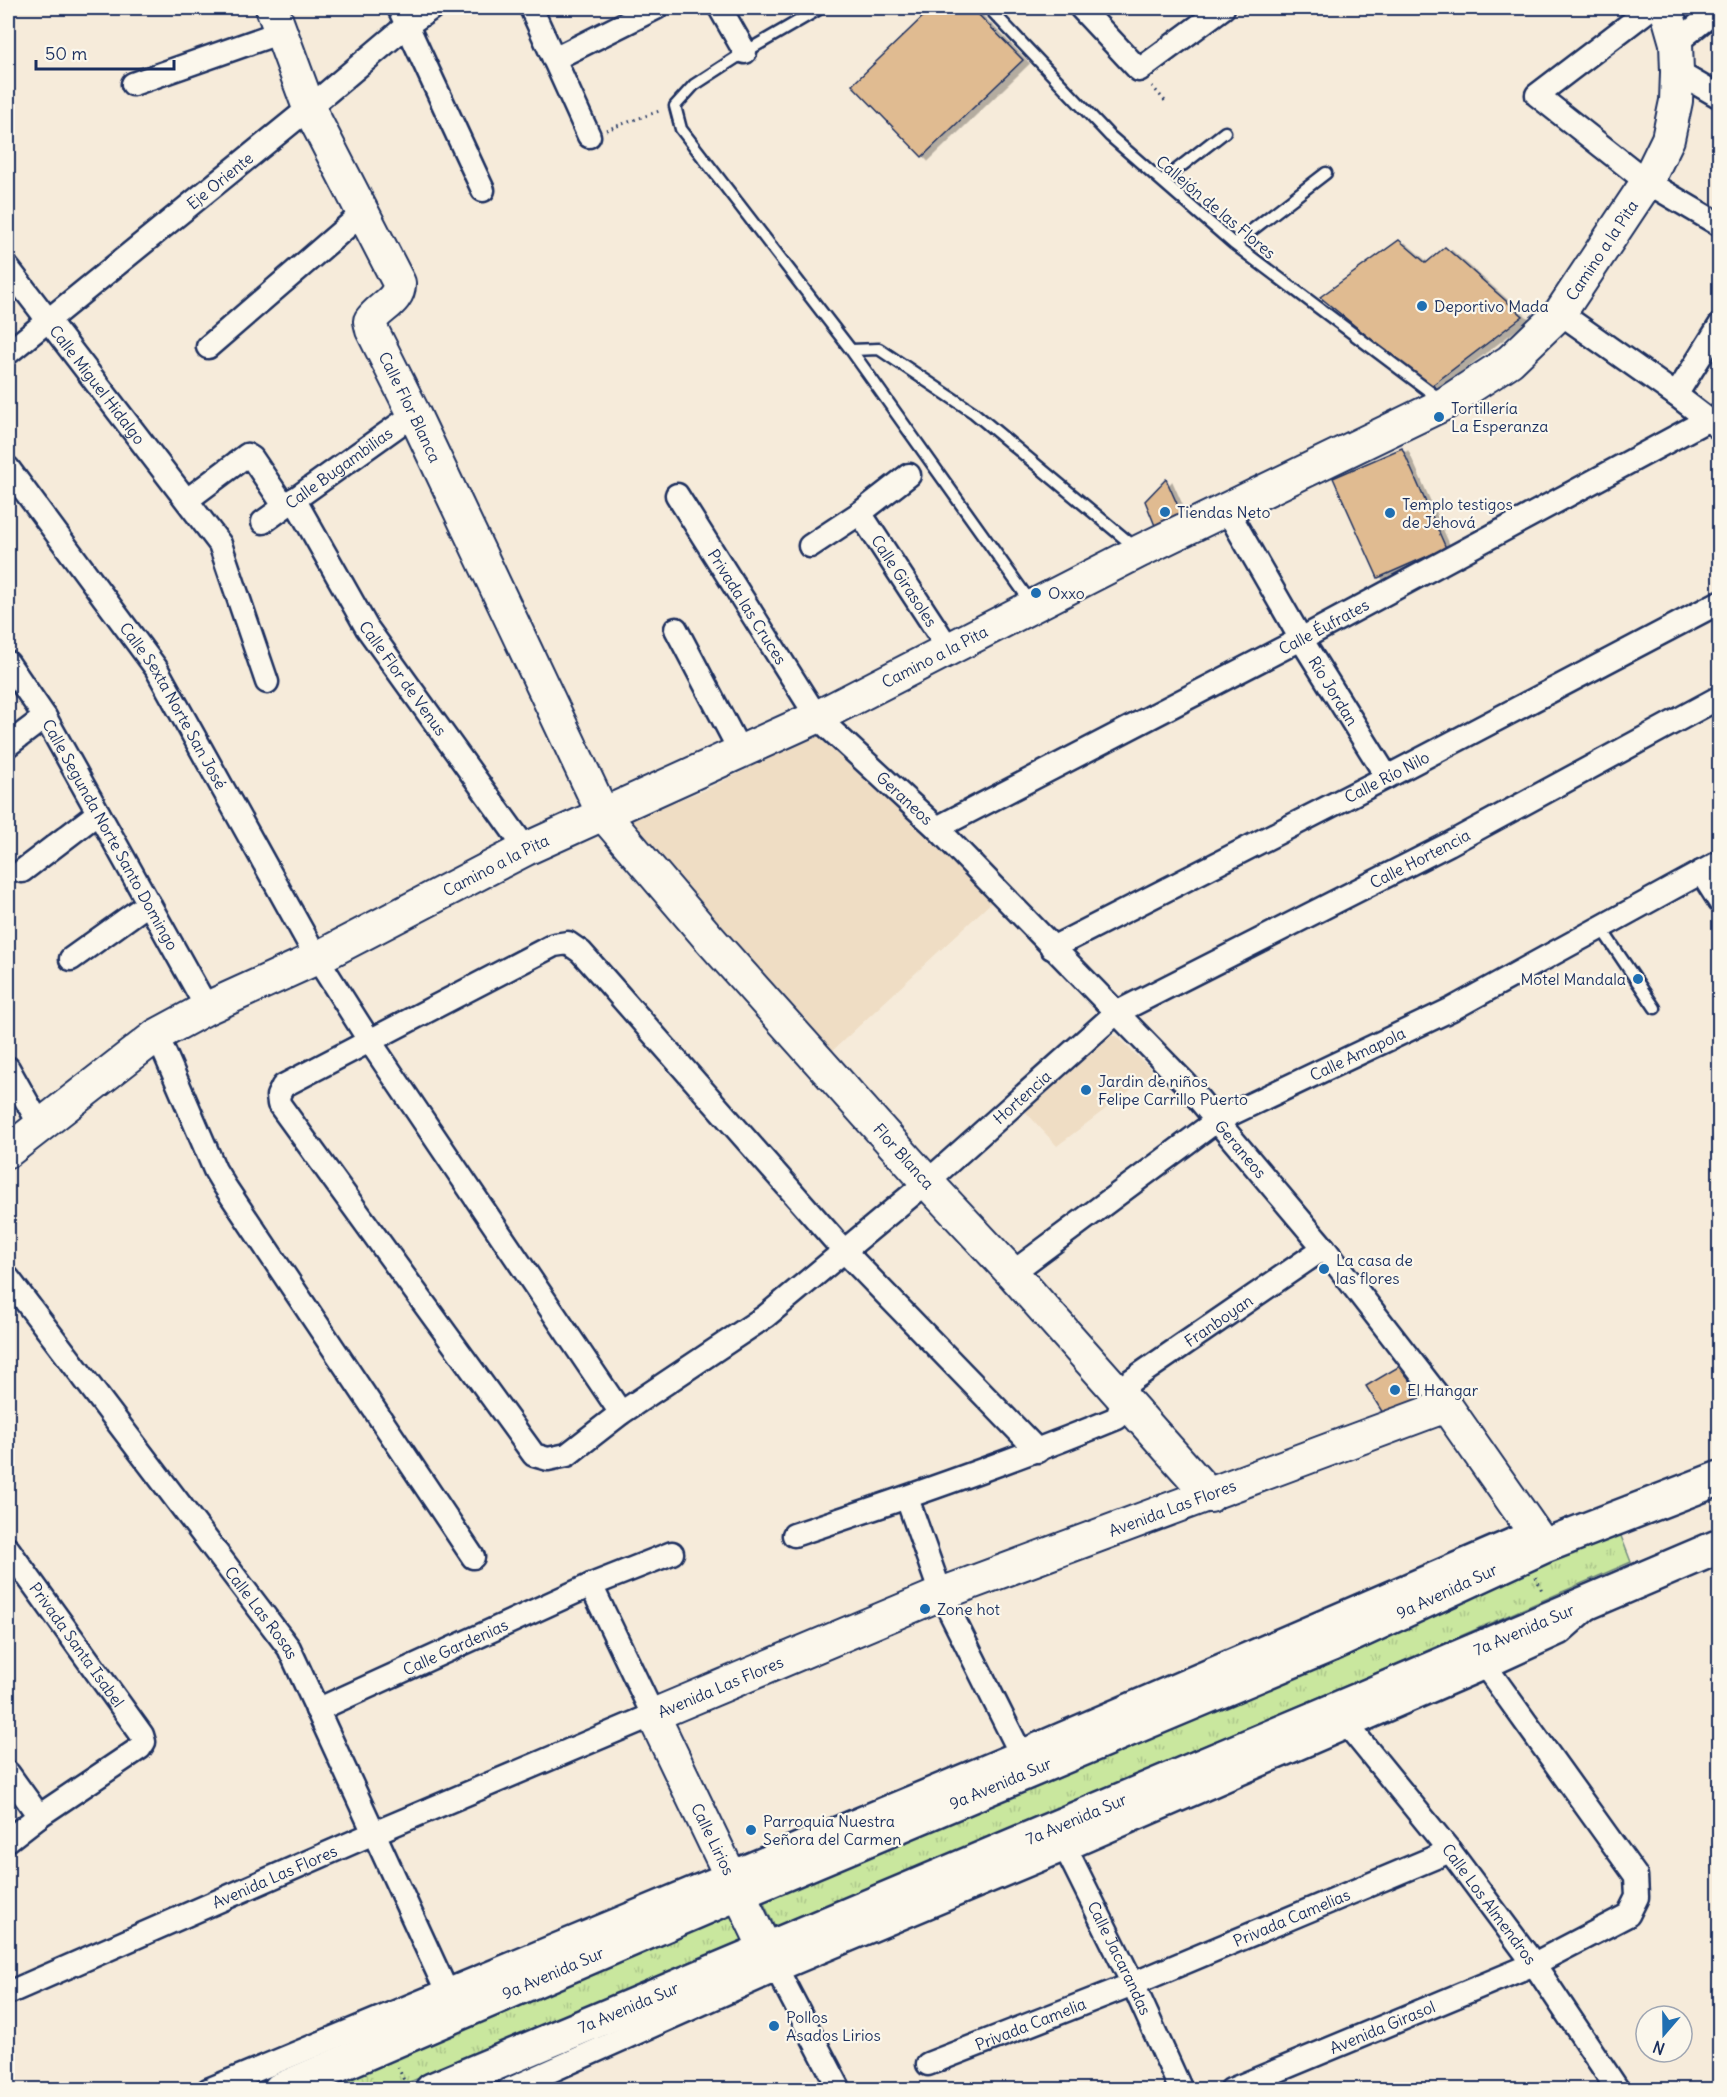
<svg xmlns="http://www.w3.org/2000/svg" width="1727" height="2097" font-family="Delius,sans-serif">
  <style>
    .built { fill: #efddc4 }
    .grass { fill: url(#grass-tufts); stroke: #728b7e; stroke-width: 1.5 }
    .building { fill: #e0bb91; stroke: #1b2f5e; stroke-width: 1.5; filter: url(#shadow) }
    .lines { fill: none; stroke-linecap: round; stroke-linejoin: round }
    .lane-casing { stroke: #1b2f5e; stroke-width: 15 }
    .street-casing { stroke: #1b2f5e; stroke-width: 27 }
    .secondary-casing { stroke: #1b2f5e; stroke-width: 36 }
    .primary-casing { stroke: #1b2f5e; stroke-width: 38 }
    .path { stroke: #1b2f5e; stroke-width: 3; stroke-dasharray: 1.5 4.5; stroke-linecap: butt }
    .lane { stroke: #fbf7ec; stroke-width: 10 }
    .street { stroke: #fbf7ec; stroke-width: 22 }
    .secondary { stroke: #fbf7ec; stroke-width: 32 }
    .primary { stroke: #fbf7ec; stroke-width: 33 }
    .poi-dot { fill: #1f6fb2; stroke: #fbf7ec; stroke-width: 2 }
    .labels { text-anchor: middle; stroke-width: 4.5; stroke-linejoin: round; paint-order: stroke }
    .street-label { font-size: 16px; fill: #1b2f5e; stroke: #fbf7ec }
    .poi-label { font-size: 16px; fill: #1b2f5e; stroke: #fbf7ec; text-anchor: start }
  </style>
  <defs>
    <pattern id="grass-tufts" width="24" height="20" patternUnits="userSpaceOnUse" patternTransform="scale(1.5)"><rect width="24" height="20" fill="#c9e79e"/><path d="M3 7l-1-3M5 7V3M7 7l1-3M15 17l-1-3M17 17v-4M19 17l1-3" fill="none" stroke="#acc68a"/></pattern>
    <filter id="shadow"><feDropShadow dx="6" dy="3.5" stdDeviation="0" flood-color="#0004"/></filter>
  </defs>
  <rect width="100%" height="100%" fill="#f6ebda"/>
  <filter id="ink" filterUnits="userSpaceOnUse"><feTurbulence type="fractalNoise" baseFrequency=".0167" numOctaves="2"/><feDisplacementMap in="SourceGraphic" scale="12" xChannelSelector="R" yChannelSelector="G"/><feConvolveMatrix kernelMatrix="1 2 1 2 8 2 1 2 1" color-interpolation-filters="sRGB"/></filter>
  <g filter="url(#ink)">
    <path class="built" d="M821,732L996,898L830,1053L623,820L703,791Z
      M1107,1036H1116L1154,1072L1057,1146L1022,1108Z"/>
    <path class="grass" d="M1619,1531L1631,1562L1348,1685L775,1927L760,1895Z
      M730,1909L743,1942L393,2089L303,2090Z"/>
    <path class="building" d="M932,8H972L1023,60L922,157L852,85Z
      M1399,240L1426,263L1445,247L1523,316L1431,386L1413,374L1320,297Z
      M1402,448L1446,548L1378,578L1333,478Z
      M1166,479L1186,524L1160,538L1145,501Z
      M1405,1363L1425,1395L1386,1418L1366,1386Z"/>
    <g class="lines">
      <defs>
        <path id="lane" d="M821,8L745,52L694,85L675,106L681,129L851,350L1032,604
          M989,8L1110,136L1234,244L1441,400
          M1162,181L1225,132
          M1234,244L1326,173
          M851,350L879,349L973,412L1136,548
          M1601,928L1655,1008"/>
        <g id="street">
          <path d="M399,8L483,190"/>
          <path d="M531,8L589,136"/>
          <path d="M720,8L745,52"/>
          <path d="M1081,8L1139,70L1223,8"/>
          <path d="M1651,8L1537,95L1647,182L1720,225"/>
          <path d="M1676,43L1719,8"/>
          <path d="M554,59L656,8"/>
          <path d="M1677,72L1720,97"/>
          <path d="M133,84L281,32"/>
          <path id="s1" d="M8,268L220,544L267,682"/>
          <path d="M1560,313L1676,395L1719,428"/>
          <path d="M208,347L364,212"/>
          <path id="s2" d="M8,353L309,108L406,26L432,8"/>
          <path d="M1676,395L1720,325"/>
          <path id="s3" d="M8,468L156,668L317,958L369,1040L621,1413"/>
          <path id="s4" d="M677,495L817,717L937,828L1185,1083L1324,1248L1446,1406"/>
          <path id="s5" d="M294,499L367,628L526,849"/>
          <path d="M187,500L247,455L252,458L281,501L286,504"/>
          <path id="s6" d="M1227,510L1301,639L1387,777"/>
          <path id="s7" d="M860,513L949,649"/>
          <path id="s8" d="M263,522L414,414"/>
          <path d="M810,546L860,513L909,475"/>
          <path d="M676,629L740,751"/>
          <path id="s9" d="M8,663L45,717L207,1008"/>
          <path d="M8,745L45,717"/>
          <path id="s10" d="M937,828L1301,639L1709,419"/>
          <path d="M22,871L98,813"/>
          <path d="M1701,872L1720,902"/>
          <path id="s11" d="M1052,948L1387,777L1720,602"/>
          <path d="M71,959L149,903"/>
          <path d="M157,1035L215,1170L224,1185L473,1557"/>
          <path d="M8,1068L41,1127"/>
          <path id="s12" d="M1012,1273L1216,1121L1452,1009L1720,862"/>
          <path id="s13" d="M8,1278L289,1648L446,1990"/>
          <path id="s14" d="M1038,1451L845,1252L597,970L581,952L568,943L554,945L283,1086L278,1096L279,1104L534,1455L548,1459L567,1455L621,1413L766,1316L927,1182L1116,1013L1449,844L1720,697"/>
          <path d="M907,1498L941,1594L1020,1752"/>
          <path id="s15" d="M794,1535C903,1499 1011,1462 1117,1418L1129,1382L1324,1248"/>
          <path id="s16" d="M8,1549L142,1735L144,1742L140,1748L39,1816L8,1840"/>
          <path id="s17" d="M317,1710L591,1585L672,1553"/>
          <path id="s18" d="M1349,1727L1450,1851L1534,1964L1618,2090"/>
          <path d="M8,1773L39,1816"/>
          <path id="s19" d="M1060,1837L1133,1984L1181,2090"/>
          <path d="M771,1958L840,2090"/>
          <path id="s20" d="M8,1993L374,1833L653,1715L591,1585"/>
          <path id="s21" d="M928,2064L1133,1984L1450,1851"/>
          <path d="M208,2090L1020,1752L1533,1531"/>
          <path d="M508,2090L777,1970L1066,1849L1486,1667L1560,1633L1586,1610"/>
          <path id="s22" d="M1231,2090L1534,1964L1628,1915L1637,1897L1636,1876L1486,1667"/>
        </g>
        <g id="secondary">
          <path id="s23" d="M272,8L309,108L399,283C400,301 379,307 370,321L372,330L414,414L603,814L707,936L927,1182L1012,1273L1210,1496"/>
          <path id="s24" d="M8,1151L157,1035L207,1008L317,958L526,849L817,717L1140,551L1446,403L1510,361L1560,313L1647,182L1668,139L1676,101L1677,72L1676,43L1666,8"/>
          <path id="s25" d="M766,1950L653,1715L941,1594L1446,1406L1544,1546"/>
        </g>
        <g id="primary">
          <path id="s26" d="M280,2090L739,1893L1332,1644L1544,1546L1720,1478"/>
          <path id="s27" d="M432,2090L1361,1699L1720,1546"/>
        </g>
      </defs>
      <use href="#lane" class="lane-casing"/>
      <use href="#street" class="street-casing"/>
      <use href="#secondary" class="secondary-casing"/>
      <use href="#primary" class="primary-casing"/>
      <path class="path" d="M1152,86L1165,101
        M606,130L662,110
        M1536,1577L1543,1593
        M398,2067L406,2085"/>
      <use href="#lane" class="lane"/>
      <use href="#street" class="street"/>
      <use href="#secondary" class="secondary"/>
      <use href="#primary" class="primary"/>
    </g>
  </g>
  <g class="poi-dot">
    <circle cx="1422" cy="306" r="6"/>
    <circle cx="1439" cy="417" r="6"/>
    <circle cx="1165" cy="512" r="6"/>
    <circle cx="1390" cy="513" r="6"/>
    <circle cx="1036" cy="593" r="6"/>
    <circle cx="1638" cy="979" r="6"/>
    <circle cx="1086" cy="1090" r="6"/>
    <circle cx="1324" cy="1269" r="6"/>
    <circle cx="1395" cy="1390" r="6"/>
    <circle cx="925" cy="1609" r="6"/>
    <circle cx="751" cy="1830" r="6"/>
    <circle cx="774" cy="2026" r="6"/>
  </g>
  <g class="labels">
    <g class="street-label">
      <text dy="6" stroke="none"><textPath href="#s2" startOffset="273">Eje Oriente</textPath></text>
      <text transform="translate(1216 207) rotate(40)" y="6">Callejón de las Flores</text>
      <text dy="6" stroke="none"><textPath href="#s24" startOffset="1846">Camino a la Pita</textPath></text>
      <text dy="6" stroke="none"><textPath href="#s1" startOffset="147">Calle Miguel Hidalgo</textPath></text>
      <text dy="6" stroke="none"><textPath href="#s23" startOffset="448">Calle Flor Blanca</textPath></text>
      <text dy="6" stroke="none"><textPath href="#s8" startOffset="93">Calle Bugambilias</textPath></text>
      <text dy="6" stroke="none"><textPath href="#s7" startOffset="81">Calle Girasoles</textPath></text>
      <text dy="6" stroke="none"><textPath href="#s4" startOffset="132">Privada las Cruces</textPath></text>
      <text dy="6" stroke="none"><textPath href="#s10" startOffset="436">Calle Éufrates</textPath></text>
      <text dy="6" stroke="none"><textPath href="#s24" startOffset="1054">Camino a la Pita</textPath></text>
      <text dy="6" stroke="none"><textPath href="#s5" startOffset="210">Calle Flor de Venus</textPath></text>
      <text dy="6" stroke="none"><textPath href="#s6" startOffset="210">Río Jordan</textPath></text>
      <text dy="6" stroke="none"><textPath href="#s3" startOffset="290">Calle Sexta Norte San José</textPath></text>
      <text dy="6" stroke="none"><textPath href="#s11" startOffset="376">Calle Río Nilo</textPath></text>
      <text dy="6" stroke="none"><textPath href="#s4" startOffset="382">Geraneos</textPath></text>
      <text dy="6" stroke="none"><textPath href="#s9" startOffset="200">Calle Segunda Norte Santo Domingo</textPath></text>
      <text dy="6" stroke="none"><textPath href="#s14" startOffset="2546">Calle Hortencia</textPath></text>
      <text dy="6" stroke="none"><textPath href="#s24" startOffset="568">Camino a la Pita</textPath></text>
      <text dy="6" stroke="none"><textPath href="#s12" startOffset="411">Calle Amapola</textPath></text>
      <text dy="6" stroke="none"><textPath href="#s14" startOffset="2079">Hortencia</textPath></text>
      <text dy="6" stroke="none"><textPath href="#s4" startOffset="868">Geraneos</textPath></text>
      <text dy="6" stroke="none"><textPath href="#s23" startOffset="1354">Flor Blanca</textPath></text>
      <text dy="6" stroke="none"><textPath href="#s15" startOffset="490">Franboyan</textPath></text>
      <text dy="6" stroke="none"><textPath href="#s25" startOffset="820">Avenida Las Flores</textPath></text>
      <text dy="6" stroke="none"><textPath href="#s26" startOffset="1269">9a Avenida Sur</textPath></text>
      <text dy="6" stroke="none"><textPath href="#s13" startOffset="420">Calle Las Rosas</textPath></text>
      <text dy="6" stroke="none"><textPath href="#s27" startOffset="1185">7a Avenida Sur</textPath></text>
      <text dy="6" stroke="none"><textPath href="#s16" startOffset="118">Privada Santa Isabel</textPath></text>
      <text dy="6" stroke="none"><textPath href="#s17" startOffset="152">Calle Gardenias</textPath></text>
      <text dy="6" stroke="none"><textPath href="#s25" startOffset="334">Avenida Las Flores</textPath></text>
      <text dy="6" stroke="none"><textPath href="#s26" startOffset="783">9a Avenida Sur</textPath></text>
      <text dy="6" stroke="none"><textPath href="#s27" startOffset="699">7a Avenida Sur</textPath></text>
      <text transform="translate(713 1839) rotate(64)" y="6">Calle Lirios</text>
      <text dy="6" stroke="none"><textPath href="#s20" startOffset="291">Avenida Las Flores</textPath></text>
      <text dy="6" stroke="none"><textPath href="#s18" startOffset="226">Calle Los Almendros</textPath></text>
      <text dy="6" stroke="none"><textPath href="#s21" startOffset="392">Privada Camelias</textPath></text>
      <text dy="6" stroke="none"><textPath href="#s19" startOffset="135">Calle Jacarandas</textPath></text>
      <text dy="6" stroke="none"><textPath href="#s26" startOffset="297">9a Avenida Sur</textPath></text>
      <text dy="6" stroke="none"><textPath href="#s27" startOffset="213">7a Avenida Sur</textPath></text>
      <text dy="6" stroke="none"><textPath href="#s21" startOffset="110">Privada Camelia</textPath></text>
      <text dy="6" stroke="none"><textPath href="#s22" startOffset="164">Avenida Girasol</textPath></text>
    </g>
    <g class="poi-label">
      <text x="1434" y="312">Deportivo Mada</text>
      <text x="1451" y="414">Tortillería<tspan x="1451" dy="18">La Esperanza</tspan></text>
      <text x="1402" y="510">Templo testigos<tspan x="1402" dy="18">de Jehová</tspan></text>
      <text x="1177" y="518">Tiendas Neto</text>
      <text x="1048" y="599">Oxxo</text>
      <text x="1626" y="985" text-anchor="end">Motel Mandala</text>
      <text x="1098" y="1087">Jardin de niños<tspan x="1098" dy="18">Felipe Carrillo Puerto</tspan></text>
      <text x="1336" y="1266">La casa de<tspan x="1336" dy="18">las flores</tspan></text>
      <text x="1407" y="1396">El Hangar</text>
      <text x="937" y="1615">Zone hot</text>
      <text x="763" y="1827">Parroquia Nuestra<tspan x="763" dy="18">Señora del Carmen</tspan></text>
      <text x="786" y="2023">Pollos<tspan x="786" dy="18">Asados Lirios</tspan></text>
    </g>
  </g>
  <rect width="1727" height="2097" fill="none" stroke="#fbf7ec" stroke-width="30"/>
  <rect x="15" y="15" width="1697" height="2067" fill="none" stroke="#1b2f5e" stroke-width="2" filter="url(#ink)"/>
  <g transform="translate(1664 2034) rotate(200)"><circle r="28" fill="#fbf7ec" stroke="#a1a7b3" stroke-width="1.5"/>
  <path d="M0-4.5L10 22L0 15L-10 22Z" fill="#1f6fb2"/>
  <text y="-9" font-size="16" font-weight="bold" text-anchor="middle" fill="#1b2f5e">N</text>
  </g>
  <path d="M36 60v9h138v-9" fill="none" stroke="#1b2f5e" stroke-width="3"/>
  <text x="45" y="60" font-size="18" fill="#1b2f5e" stroke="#fbf7ec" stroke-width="4.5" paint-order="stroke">50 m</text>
</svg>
